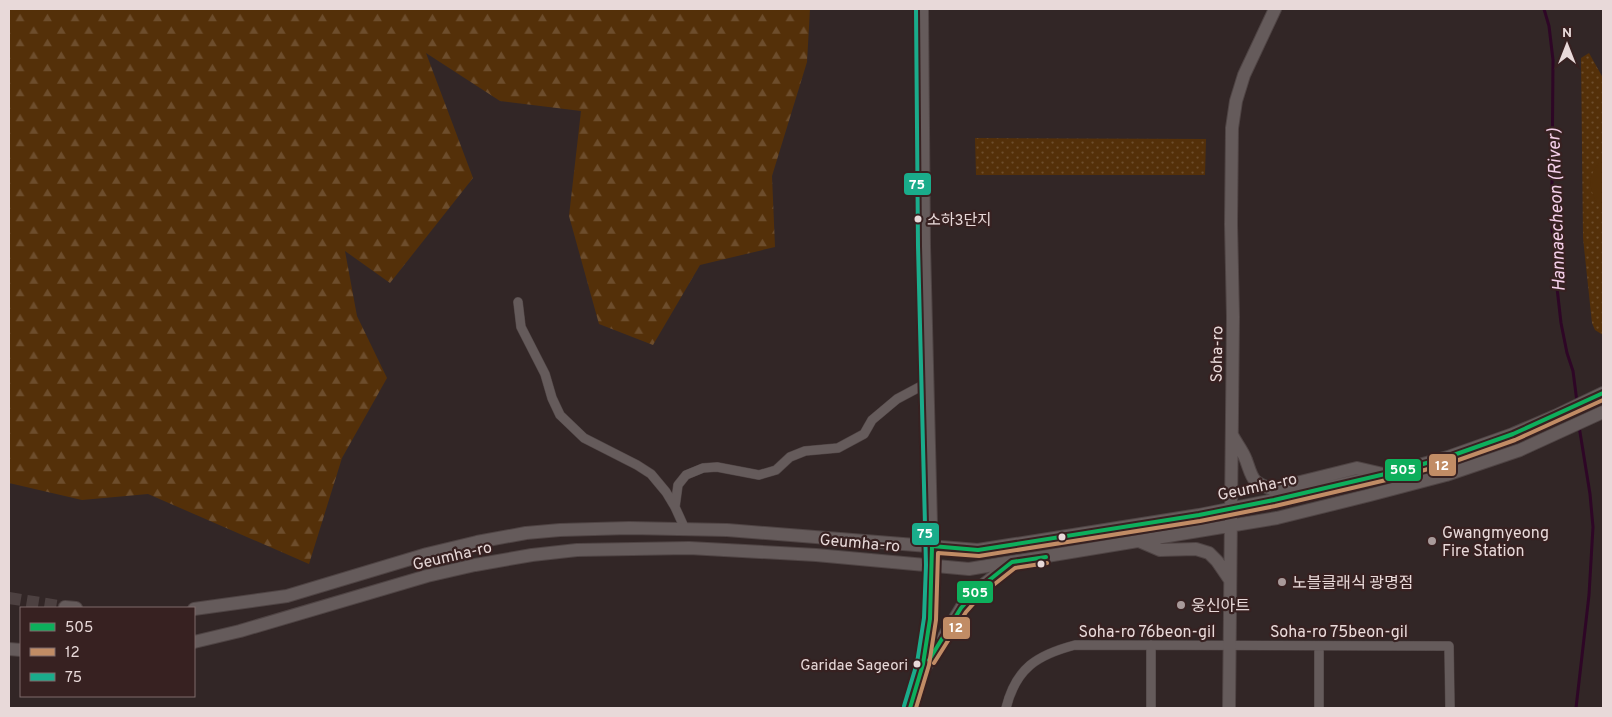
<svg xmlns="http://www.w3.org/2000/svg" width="1612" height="717" font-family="Overpass,'Noto Sans KR',sans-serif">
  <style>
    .green { fill: url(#green-dots) }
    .forest { fill: url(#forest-firs) }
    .pitch { fill: #543009 }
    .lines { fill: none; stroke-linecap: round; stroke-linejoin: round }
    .stream { stroke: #2e0626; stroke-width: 3 }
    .secondary-tunnel { stroke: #4d4141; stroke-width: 12; stroke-dasharray: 12 6; stroke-linecap: butt }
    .street-casing { stroke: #4f4444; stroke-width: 10 }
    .secondary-casing { stroke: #4f4444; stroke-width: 14 }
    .street { stroke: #655b5b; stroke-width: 9 }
    .secondary { stroke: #655b5b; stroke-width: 12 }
    .bus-1-casing { stroke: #372121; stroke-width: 8 }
    .bus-2-casing { stroke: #372121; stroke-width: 8 }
    .bus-3-casing { stroke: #372121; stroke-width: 8 }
    .bus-1 { stroke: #0daf5c; stroke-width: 4 }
    .bus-2 { stroke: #c18c65; stroke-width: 4 }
    .bus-3 { stroke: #1aac8b; stroke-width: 4 }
    .bus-dot { fill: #e8d9d9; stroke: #372121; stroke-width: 2 }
    .poi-dot { fill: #a89a9a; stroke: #372121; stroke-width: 2 }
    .labels { text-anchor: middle; stroke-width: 4.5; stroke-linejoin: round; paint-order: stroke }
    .bus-label { font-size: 15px; fill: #e8d9d9; stroke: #372121; text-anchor: start }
    .street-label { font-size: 16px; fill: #e8d9d9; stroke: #372121 }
    .poi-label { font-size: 16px; fill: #e8d9d9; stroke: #372121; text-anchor: start }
    .water-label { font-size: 18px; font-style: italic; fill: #f5d0ea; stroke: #372121 }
    .line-badge { stroke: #372121; stroke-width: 2 }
    .badge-label { font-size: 14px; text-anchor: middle; font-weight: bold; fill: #fff }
  </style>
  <defs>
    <pattern id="green-dots" width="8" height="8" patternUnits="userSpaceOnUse" patternTransform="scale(1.25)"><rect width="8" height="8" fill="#543009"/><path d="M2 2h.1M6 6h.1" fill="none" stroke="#6d4d2c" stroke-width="1.8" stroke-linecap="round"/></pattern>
    <pattern id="forest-firs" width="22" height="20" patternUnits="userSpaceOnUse" patternTransform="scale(1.25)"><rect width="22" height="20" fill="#543009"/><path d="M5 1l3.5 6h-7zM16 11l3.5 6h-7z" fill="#6d4d2c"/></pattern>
  </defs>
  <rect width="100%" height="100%" fill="#322626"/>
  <path class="green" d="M1589,53L1603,78V335L1595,330L1592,323L1583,238L1581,58Z
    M975,138L1206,139L1205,175H976Z"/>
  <path class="forest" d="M9,9H810L807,62L772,176L775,247L700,265L653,345L599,324L569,216L581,111L500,101L426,53L473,178L390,283L345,251L357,316L387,378L342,458L309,564L148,494L82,500L9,483Z"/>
  <path class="pitch" d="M1603,158V214C1590,190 1583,180 1603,158Z"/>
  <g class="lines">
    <path class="stream" d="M1544,9L1549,26L1553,60L1552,186L1555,208L1552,230L1559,267L1556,279L1561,323L1567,353L1573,371L1577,402
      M1576,708L1589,595L1593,527L1590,494L1579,426"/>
    <path class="secondary-tunnel" d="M9,598L65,607"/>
    <defs>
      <path id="street" d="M518,302L521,327L545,374L552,398L560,415L584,438L637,465L651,474L666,492L675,507L678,485L686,475L703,468L717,467L759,475L776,470L790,457L805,451L838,448L864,434L872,420L897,399L927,383
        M675,507L685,529
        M1151,645V708
        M1319,646V708
        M1006,708C1016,668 1037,655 1075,645L1449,646L1450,708"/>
      <path id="secondary" d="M1232,435C1236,443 1243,451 1246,460C1253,479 1251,482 1272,489L1357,468L1383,474
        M1139,541L1160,550L1196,549L1209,553L1217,561L1230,580
        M65,607L76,608
        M194,609L287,596L427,554L477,542L526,533L560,530L629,528L727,530L978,550L1199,515L1274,500L1398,471L1448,457L1513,434L1555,416L1603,393
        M194,642L240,631L427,576L475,565L532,555L577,550L689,548L816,555L969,569L1277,518L1370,495L1446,475L1520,450L1603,412
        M9,649L21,650
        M926,666L961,608L978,589L1011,563
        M910,708L923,664L930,619L932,565L924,246L922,9
        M1229,708L1233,317L1231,224L1232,128L1236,101L1244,75L1275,9"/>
    </defs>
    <use href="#street" class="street-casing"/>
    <use href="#secondary" class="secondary-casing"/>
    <use href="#street" class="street"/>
    <use href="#secondary" class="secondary"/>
    <defs>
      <path id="bus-1" d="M929,660L961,608L978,589L1012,562L1046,557
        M910,708L923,664L930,619L932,546L978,550L1199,515L1274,500L1398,471L1448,457L1513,434L1603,393"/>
      <path id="bus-2" d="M934,663L966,612L982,594L1015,568L1047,563
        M916,708L929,665L936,620L938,553L979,556L1200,521L1275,506L1399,477L1450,463L1515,440L1603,400"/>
      <path id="bus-3" d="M904,706L917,663L924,618L926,565L918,246L916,9"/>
    </defs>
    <use href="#bus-1" class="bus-1-casing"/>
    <use href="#bus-2" class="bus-2-casing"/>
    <use href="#bus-3" class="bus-3-casing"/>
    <use href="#bus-1" class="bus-1"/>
    <use href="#bus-2" class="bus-2"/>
    <use href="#bus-3" class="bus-3"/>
  </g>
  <g class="bus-dot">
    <circle cx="918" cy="219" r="4.5"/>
    <circle cx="1062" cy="537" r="4.5"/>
    <circle cx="1041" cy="564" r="4.5"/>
    <circle cx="917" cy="664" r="4.5"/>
  </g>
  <g class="poi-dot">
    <circle cx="1432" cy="541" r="5"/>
    <circle cx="1282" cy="582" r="5"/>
    <circle cx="1181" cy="605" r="5"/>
  </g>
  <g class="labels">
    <g class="bus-label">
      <text x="927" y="225">소하3단지</text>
      <text x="908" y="670" text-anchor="end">Garidae Sageori</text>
    </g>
    <g class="street-label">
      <text transform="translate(1216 354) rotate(-89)" y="6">Soha-ro</text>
      <text transform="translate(1257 486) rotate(-12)" y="6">Geumha-ro</text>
      <text transform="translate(860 542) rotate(5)" y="6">Geumha-ro</text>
      <text transform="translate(452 555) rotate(-13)" y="6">Geumha-ro</text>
      <text x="1147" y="637">Soha-ro 76beon-gil</text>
      <text x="1339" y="637">Soha-ro 75beon-gil</text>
    </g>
    <g class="poi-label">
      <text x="1442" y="538">Gwangmyeong<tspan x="1442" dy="18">Fire Station</tspan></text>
      <text x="1292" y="588">노블클래식 광명점</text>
      <text x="1191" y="611">웅신아트</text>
    </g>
    <g class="water-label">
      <text transform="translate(1556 210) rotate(-92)" y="6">Hannaecheon (River)</text>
    </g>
  </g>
  <g class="line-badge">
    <rect x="903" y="172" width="29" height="24" rx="5" fill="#1aac8b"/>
    <rect x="1428" y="453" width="29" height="24" rx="5" fill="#c18c65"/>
    <rect x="1384" y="458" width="38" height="24" rx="5" fill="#0daf5c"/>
    <rect x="911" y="522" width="29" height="24" rx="5" fill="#1aac8b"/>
    <rect x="956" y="580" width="38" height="24" rx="5" fill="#0daf5c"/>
    <rect x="942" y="616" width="29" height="24" rx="5" fill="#c18c65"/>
  </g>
  <g class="badge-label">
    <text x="917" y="189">75</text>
    <text x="1442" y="470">12</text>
    <text x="1403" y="474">505</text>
    <text x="925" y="538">75</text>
    <text x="975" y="597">505</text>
    <text x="956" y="632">12</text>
  </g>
  <rect width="1612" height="717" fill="none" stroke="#e8d9d9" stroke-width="20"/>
  <rect x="20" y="607" width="175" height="90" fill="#372121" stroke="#7e6b6b"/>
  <rect x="30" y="623" width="25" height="8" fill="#0daf5c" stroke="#7e6b6b"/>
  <text x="65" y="632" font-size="15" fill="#e8d9d9">505</text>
  <rect x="30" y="648" width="25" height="8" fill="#c18c65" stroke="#7e6b6b"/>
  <text x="65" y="657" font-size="15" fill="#e8d9d9">12</text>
  <rect x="30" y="673" width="25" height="8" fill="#1aac8b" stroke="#7e6b6b"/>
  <text x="65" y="682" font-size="15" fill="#e8d9d9">75</text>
  <g transform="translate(1567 45)" stroke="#372121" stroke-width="4" paint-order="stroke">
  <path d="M0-4L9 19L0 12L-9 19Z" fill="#e8d9d9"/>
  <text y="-8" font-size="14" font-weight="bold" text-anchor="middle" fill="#e8d9d9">N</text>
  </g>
</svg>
